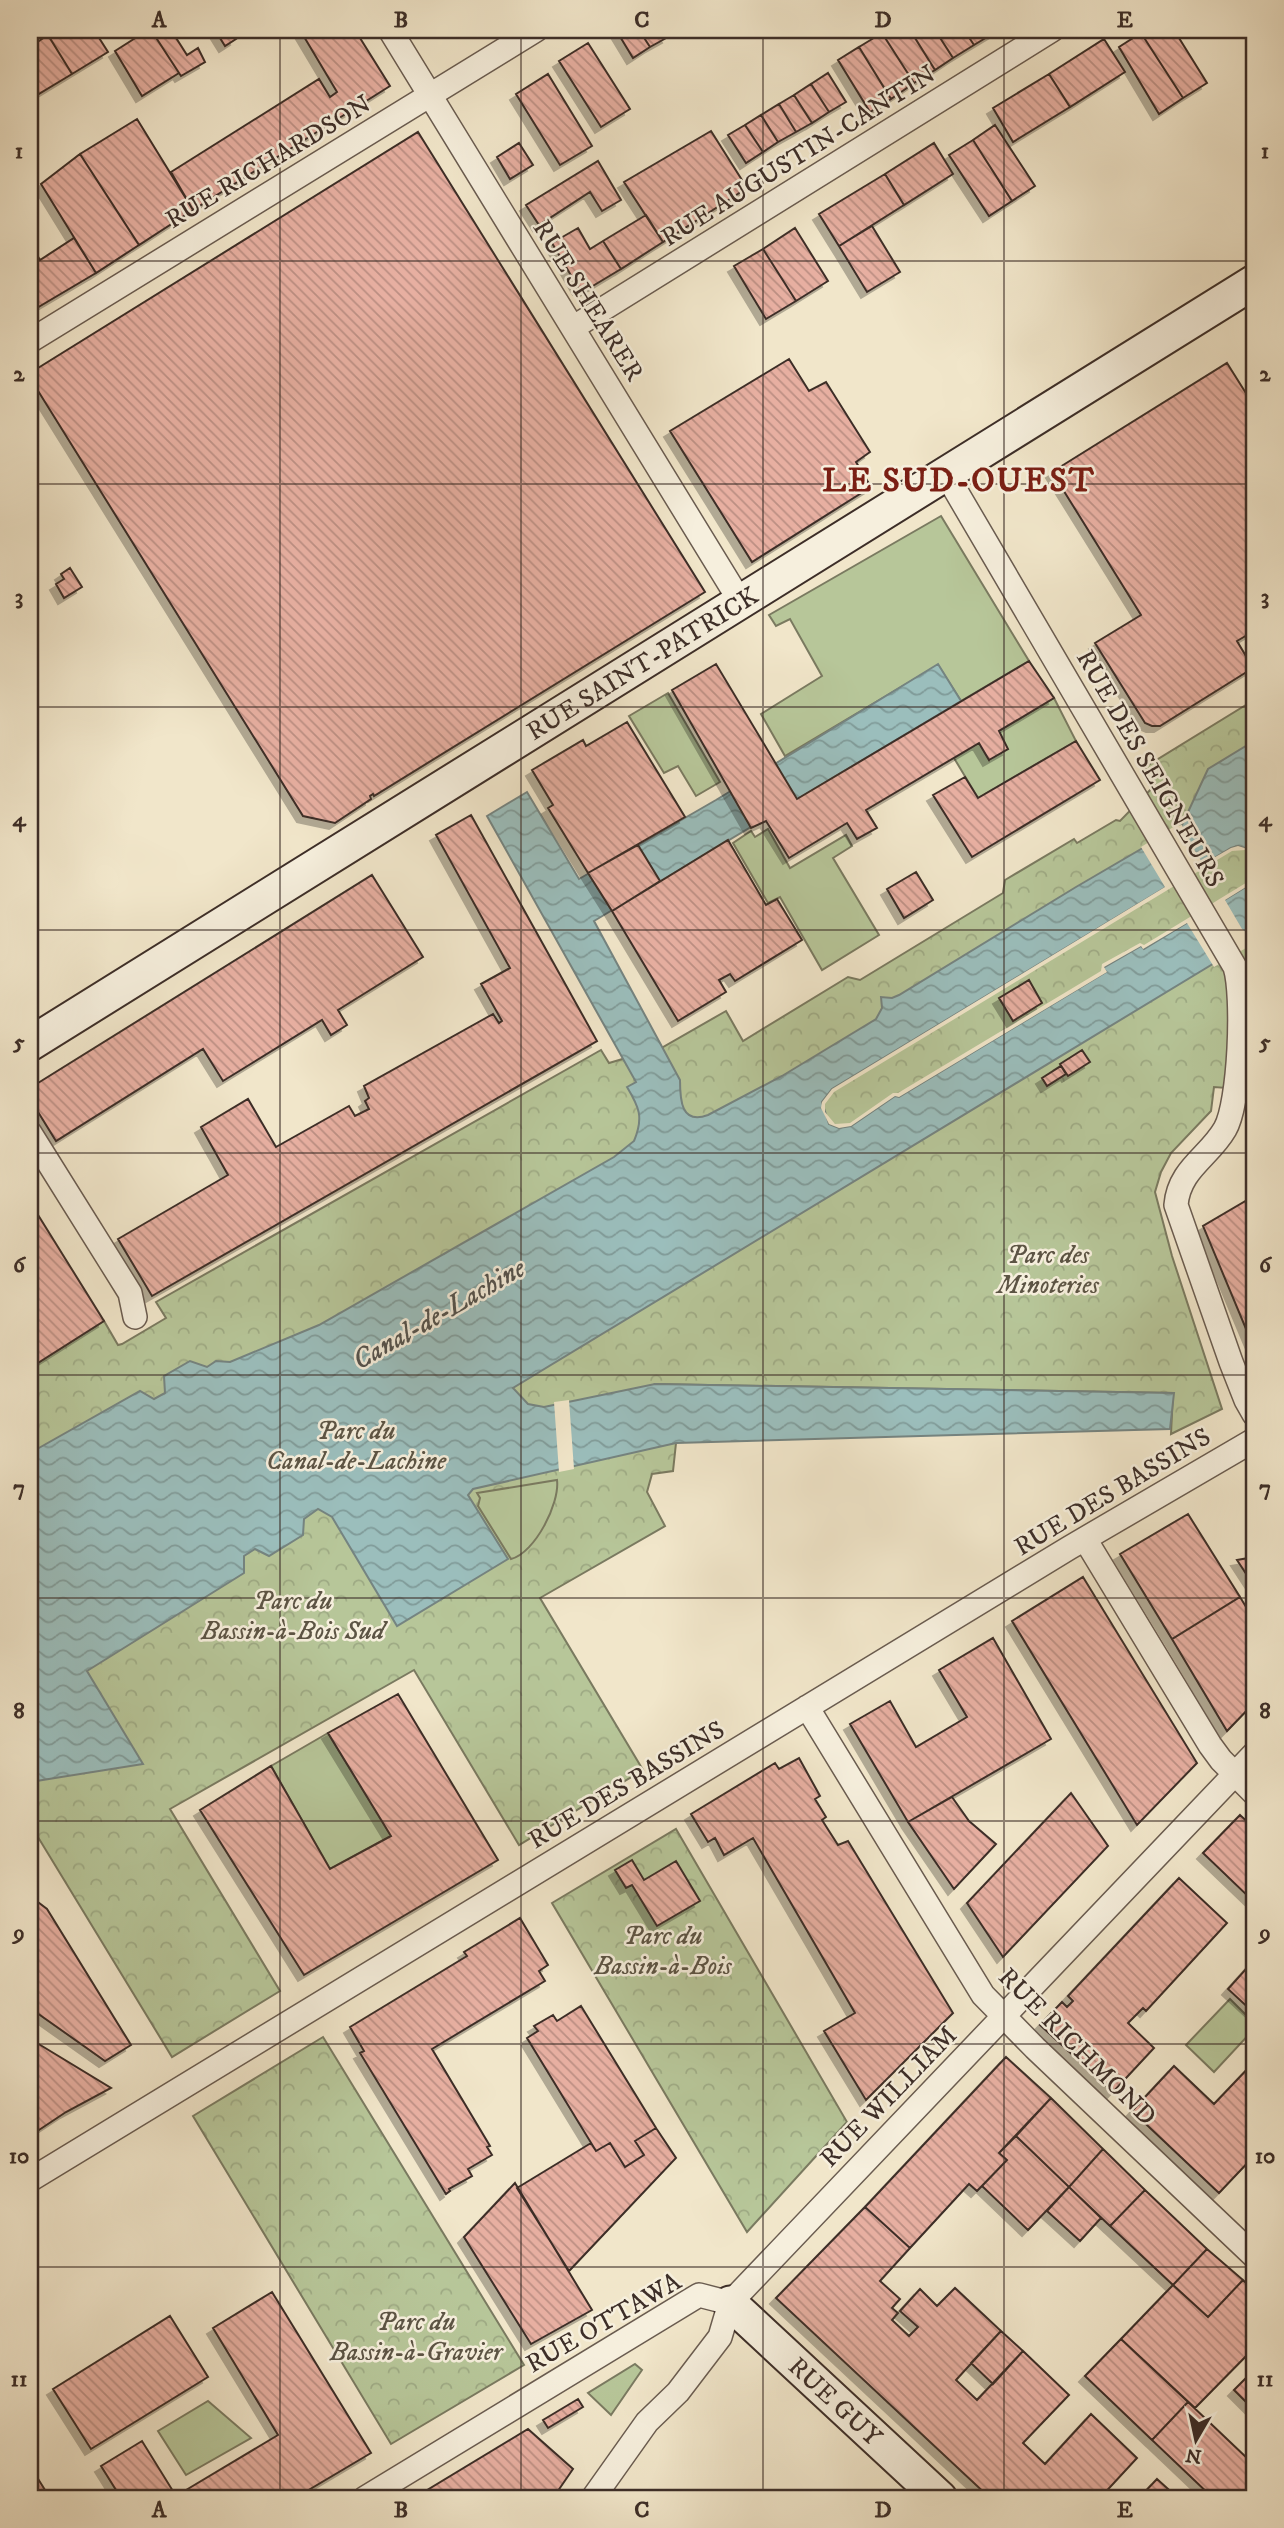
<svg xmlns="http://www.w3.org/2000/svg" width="1284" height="2528" font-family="'IM FELL DW Pica',serif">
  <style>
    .park { fill: url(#park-crowns); stroke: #7a7a60; stroke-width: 2 }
    .garden { fill: #b7c699; stroke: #7a7a60; stroke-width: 2 }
    .water { fill: url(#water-waves); stroke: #758481; stroke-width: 2 }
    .pier { fill: #f1e6ca }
    .building { fill: url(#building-back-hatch); stroke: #3d2e28; stroke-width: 2; filter: url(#shadow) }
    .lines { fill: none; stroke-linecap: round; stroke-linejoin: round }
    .minor-casing { stroke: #6a5c50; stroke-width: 26 }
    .secondary-casing { stroke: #3d2e28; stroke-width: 37 }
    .minor { stroke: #f6efdd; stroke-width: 23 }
    .secondary { stroke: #f6efdd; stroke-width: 33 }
    .grid { fill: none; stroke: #3d2e28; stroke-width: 2; stroke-opacity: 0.55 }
    .labels { text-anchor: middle; stroke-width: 5; stroke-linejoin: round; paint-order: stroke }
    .street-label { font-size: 26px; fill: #3d2e28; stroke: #f6efdd }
    .park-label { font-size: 26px; font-style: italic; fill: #5c5444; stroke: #f6efdd }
    .water-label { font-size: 28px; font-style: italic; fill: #54524d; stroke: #f6efdd }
    .district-label { font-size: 33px; font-weight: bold; letter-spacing: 2px; fill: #7a1f14; stroke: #f6efdd }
    .neatline { fill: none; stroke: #3d2e28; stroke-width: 2.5 }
    .grid-label { font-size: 23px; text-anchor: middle; font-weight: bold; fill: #3d2e28 }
  </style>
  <defs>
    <pattern id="park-crowns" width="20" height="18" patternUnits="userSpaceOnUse" patternTransform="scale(1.75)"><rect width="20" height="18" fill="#b7c699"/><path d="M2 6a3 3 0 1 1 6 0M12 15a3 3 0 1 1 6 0" fill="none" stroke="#9eaa84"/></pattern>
    <pattern id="water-waves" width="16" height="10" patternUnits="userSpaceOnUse" patternTransform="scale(1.75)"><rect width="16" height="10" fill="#9bbebc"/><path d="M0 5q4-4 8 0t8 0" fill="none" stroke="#809b99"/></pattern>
    <pattern id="building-back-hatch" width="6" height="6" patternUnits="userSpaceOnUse" patternTransform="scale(1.75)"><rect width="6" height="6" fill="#e7afa1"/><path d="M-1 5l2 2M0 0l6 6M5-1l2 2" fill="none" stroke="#bc8f83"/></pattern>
    <filter id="shadow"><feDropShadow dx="-6" dy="6" stdDeviation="0" flood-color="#0004"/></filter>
  </defs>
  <rect width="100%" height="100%" fill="#f1e6ca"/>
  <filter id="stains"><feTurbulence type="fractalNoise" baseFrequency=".00286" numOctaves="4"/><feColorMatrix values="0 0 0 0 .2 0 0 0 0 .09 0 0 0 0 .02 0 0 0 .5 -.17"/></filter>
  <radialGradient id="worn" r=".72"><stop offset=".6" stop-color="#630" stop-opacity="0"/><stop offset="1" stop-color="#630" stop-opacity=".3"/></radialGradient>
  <path class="park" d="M1254,700V1090L1214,1087L1211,1111L1171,1153L1161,1172L1155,1192L1172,1256L1222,1409L1171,1434L1173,1393L655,1384L676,1443L673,1471L652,1474L647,1492L665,1526L540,1598L643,1770L519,1845L414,1670L170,1809L280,1991L172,2057L30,1824V1368L104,1321L118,1345L122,1344L166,1318L156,1302L601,1050L609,1063L663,1047L726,1011L743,1041L848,977L860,980L1003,893L1005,880L1074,839L1077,843L1116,820L1120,821L1155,785L1145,767Z
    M676,1829L847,2122L747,2232L552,1903Z
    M323,2037L524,2365L391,2444L193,2116Z"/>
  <path class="garden" d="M941,516L1029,661L961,701L938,665L785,756L761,714L822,676L790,619L776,626L769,615Z
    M668,693L720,782L696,796L678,766L664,773L629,716Z
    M1054,698L1076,741L978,798L954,758L979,743L989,760L999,731Z
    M768,829L790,868L846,835L852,846L833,858L879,935L822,970L780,897L768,903L733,843L751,831L755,837Z
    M557,1480C560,1503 535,1553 511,1559L478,1506L480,1498L477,1493Z
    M328,1733L391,1836L330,1869L271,1766Z
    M1230,1999L1254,2023V2029L1214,2072L1186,2045Z
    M635,2364L642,2370L611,2415L588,2393Z
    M208,2401L251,2438L186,2475L158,2431Z"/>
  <path class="water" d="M938,664L961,701L594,921L680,1080C680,1100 681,1125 708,1115L782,1076L876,1019L882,1008L881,997L892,998L899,995L1076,887L1182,825L1208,769L1254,741V851L1238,846L1231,848L832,1089L822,1102L829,1124L839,1128L851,1126L895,1096L899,1097L1106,972L1103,968L1141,946L1144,949L1254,882V939L513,1388L528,1404L544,1407L655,1384L1174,1393L1170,1429L676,1443L473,1489L468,1495L508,1559L397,1626L332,1517L318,1509L304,1519L303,1535L269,1556L255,1549L244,1556V1573L87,1671L143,1764L30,1782V1453L140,1391L154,1399L165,1393L164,1376L190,1361L207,1367L216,1361L230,1362L319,1325L614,1157L634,1141C644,1117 639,1107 627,1087L636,1082L487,816L527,792L579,879L716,800Z"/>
  <path class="pier" d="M1182,825L1187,838L1203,864L1231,848L1238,846L1254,851V855L1245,850L1232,851L834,1092L825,1104V1112L835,1124L850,1123L893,1093H898L1101,971L1102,964L1140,943L1144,945L1254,878V882L1225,900L1242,929L1254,939L1251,945L1214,967L1187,923L1143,949L1141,946L1104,967L1107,972L899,1097L895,1096L851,1126L839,1128L829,1124L821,1108L822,1102L832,1089L1165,887L1141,847L1175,826Z
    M569,1400L574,1469L559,1472L554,1402Z"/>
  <path class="building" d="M57,30H94L108,52L72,74L48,35Z
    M148,30H151L179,73L142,96L115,51Z
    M158,30H171L187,55L198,48L205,62L181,76L153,33Z
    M215,30H230L236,39L225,46Z
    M300,30H355L390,86L193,210L171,172L319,79L330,97L337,92Z
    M616,30H639L650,47L633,58Z
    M639,30H663L668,37L650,47Z
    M887,30H910L935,70L914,83L882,33Z
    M910,30H935L953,58L935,70Z
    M935,30H964L974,45L953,58Z
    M964,30H996L997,31L974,45Z
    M1147,30H1174L1207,83L1183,98L1141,33Z
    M882,33L914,83L891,99L859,47Z
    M1141,33L1183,98L1159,114L1119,47Z
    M48,35L72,74L37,95L30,83V47Z
    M1104,39L1125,72L1070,107L1049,74Z
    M588,43L630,109L601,127L559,61Z
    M859,47L891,99L870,112L838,60Z
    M828,73L846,102L829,112L811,84Z
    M548,74L592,146L560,165L516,94Z
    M1049,74L1070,107L1013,142L993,108Z
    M811,84L829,112L812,123L794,95Z
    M794,95L812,123L796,132L779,104Z
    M779,104L796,132L778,142L761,115Z
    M761,115L778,142L763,152L745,125Z
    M137,119L193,210L139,245L80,154Z
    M745,125L763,152L746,163L728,135Z
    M995,125L1035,186L1012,201L973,140Z
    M711,131L747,188L663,242L624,182Z
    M418,132L705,592L374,796L373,794L370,796L371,799L335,823L303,816L30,378V373Z
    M973,140L1012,201L989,216L949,155Z
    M519,143L533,165L510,179L497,157Z
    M934,143L953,174L904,205L885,174Z
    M80,154L139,245L96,273L41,184Z
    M598,161L621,200L602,211L590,192L539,225L526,205Z
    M885,174L904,205L839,246L819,214Z
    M646,215L663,242L621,269L603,241Z
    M872,226L900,272L867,292L839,246Z
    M578,228L590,249L603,241L621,269L586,290L579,289L552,243Z
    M795,228L828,281L796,301L763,249Z
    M74,238L96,273L30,312V243L40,260Z
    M763,249L796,301L766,319L734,266Z
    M789,359L809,391L826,382L870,452L856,462L871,487L752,562L670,431Z
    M1227,363L1254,406V631L1237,641L1253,668L1160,726H1152L1145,723L1095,643L1141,615L1052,472Z
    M70,568L82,587L64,598L56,584L64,579L61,574Z
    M1029,661L1054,698L999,731L1008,749L989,760L979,743L866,810L877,828L857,839L847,823L789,858L766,821L751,828L672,690L716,664L797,799Z
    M627,722L685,817L588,873L548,808L553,805L532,770L583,740L586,746Z
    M1076,741L1100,780L972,857L933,795L965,777L978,798Z
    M471,815L597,1041L152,1296L118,1239L228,1175L201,1127L248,1099L276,1147L349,1106L355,1116L369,1109L365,1101L369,1098L364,1086L493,1014L499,1023L502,1021L481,984L510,968L436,835Z
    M728,840L766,905L777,899L802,940L735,981L730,974L719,980L726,992L678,1021L612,911Z
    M638,845L660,881L612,911L588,873Z
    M916,872L933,900L904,918L887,889Z
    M372,875L423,957L338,1010L347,1025L331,1035L322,1020L223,1081L203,1049L56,1141L30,1099V1088Z
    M1029,980L1042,1003L1013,1021L999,998Z
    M1082,1050L1090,1062L1068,1076L1060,1064Z
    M1061,1066L1066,1074L1047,1086L1042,1078Z
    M1254,1196V1348L1203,1226Z
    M30,1202L104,1321L30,1368Z
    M1188,1514L1240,1597L1172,1639L1120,1554Z
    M1254,1557V1586L1237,1560Z
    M1083,1577L1197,1763L1137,1825L1012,1621Z
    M1240,1597L1254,1620V1703L1227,1731L1172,1639Z
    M993,1638L1051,1739L908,1822L850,1724L890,1701L916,1747L967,1717L939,1670Z
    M398,1694L498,1860L304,1975L200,1810L271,1766L330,1869L391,1836L328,1733Z
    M799,1758L820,1796L815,1799L826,1817L822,1820L838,1845L848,1841L953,2013L866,2100L824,2031L855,2013L753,1838L724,1855L715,1838L708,1842L691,1814L775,1763L779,1769Z
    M1071,1793L1108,1846L1003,1957L967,1903Z
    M952,1797L969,1821L996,1844L954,1889L908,1822Z
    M1240,1815L1254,1828V1902L1203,1853Z
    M632,1860L644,1880L676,1861L700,1901L657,1926L632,1885L626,1888L615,1870Z
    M1179,1878L1227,1923L1146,2011L1143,2008L1128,2023L1154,2048L1113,2092L1040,2025L1062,2002L1067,2007L1073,2001L1068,1996Z
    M30,1896L47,1909L131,2045L105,2061L30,2008Z
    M520,1918L548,1965L539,1971L545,1981L432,2049L490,2146L487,2147L492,2155L468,2169L472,2176L449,2189L450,2191L446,2194L360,2053L364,2051L350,2027L467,1956L464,1952Z
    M1254,1960V2013L1228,1989Z
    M581,2006L656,2128L635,2141L644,2155L625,2167L610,2143L596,2151L527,2038L538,2031L534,2026L553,2015L557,2021Z
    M37,2043L111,2088L66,2112L30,2136V2047Z
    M1006,2057L1051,2098L999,2153L1007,2160L977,2191L969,2184L910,2248L865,2207Z
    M1254,2062V2156L1219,2193L1132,2111L1174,2066L1214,2104Z
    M1051,2098L1103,2149L1069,2187L1016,2136Z
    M656,2128L676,2158L569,2271L517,2188L591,2143L596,2151L610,2143L625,2167L644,2155L635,2141Z
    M1016,2136L1069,2187L1028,2230L982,2186L1007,2160L999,2153Z
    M1103,2149L1145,2190L1110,2226L1069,2187Z
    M515,2183L592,2310L531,2344L464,2237Z
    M1069,2187L1101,2218L1080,2241L1047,2211Z
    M1145,2190L1207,2249L1173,2285L1110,2226Z
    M865,2207L910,2248L880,2281L900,2299L892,2308L898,2313L892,2320L909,2336L918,2327L900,2311L920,2289L937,2306L955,2288L1001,2331L956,2380L977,2400L1023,2351L1069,2395L1023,2443L1045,2464L1091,2414L1137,2458L1100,2498H990L776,2298Z
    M1207,2249L1243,2280L1208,2317L1173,2285Z
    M1243,2280L1254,2291V2348L1195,2408L1121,2339L1173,2285L1208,2317Z
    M272,2292L371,2453L295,2498H121L101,2466L142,2441L176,2496L278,2435L213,2328Z
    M170,2316L208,2377L91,2449L53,2389Z
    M1001,2331L1023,2351L993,2384L971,2363Z
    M1121,2339L1188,2402L1152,2440L1085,2376Z
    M1254,2370V2410L1234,2390Z
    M578,2399L583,2407L548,2428L543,2420Z
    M1188,2402L1248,2459L1254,2452V2498H1213L1152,2440Z
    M528,2429L573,2469L553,2498H414Z
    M30,2466L50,2498H30Z
    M1157,2479L1178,2498H1139Z"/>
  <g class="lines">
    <defs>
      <path id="minor" d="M390,30L740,601
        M574,327L1052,30
        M30,341L536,30
        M946,474L1235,967C1244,995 1240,1103 1225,1129C1209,1157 1179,1169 1176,1205L1231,1362L1246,1400L1254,1414
        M30,1133L130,1293L135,1317
        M1085,1539L1210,1745L1221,1760L1254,1793
        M807,1707L983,1995L1035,2048L1254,2256
        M30,2180L1069,1548L1254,1440
        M365,2498L699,2295L730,2303
        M593,2498L647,2422L678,2392L720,2337L730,2303L1254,1754"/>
      <g id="secondary">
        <path id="s1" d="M30,1044L1254,282"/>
        <path id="s2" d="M730,2303L940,2498"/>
      </g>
    </defs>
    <use href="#minor" class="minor-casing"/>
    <use href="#secondary" class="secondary-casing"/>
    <use href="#minor" class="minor"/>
    <use href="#secondary" class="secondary"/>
  </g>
  <path class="grid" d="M280,30V2498M521,30V2498M763,30V2498M1004,30V2498M30,261H1254M30,484H1254M30,707H1254M30,930H1254M30,1153H1254M30,1375H1254M30,1598H1254M30,1821H1254M30,2044H1254M30,2267H1254"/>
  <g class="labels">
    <g class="street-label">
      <text transform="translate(798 155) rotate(-32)" y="9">RUE AUGUSTIN-CANTIN</text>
      <text transform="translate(268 161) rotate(-31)" y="9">RUE RICHARDSON</text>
      <text transform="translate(589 300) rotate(58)" y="9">RUE SHEARER</text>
      <text dy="9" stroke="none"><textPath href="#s1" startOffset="721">RUE SAINT-PATRICK</textPath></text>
      <text transform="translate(1151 768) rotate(60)" y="9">RUE DES SEIGNEURS</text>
      <text transform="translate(1112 1491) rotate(-31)" y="9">RUE DES BASSINS</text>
      <text transform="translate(626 1784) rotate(-31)" y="9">RUE DES BASSINS</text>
      <text transform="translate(1078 2046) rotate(45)" y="9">RUE RICHMOND</text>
      <text transform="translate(888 2096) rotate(-46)" y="9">RUE WILLIAM</text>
      <text transform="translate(603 2322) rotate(-30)" y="9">RUE OTTAWA</text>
      <text dy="9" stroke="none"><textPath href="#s2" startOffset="144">RUE GUY</textPath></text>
    </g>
    <g class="park-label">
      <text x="1048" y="1263">Parc des<tspan x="1048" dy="30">Minoteries</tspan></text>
      <text x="356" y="1439">Parc du<tspan x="356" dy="30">Canal-de-Lachine</tspan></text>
      <text x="293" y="1609">Parc du<tspan x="293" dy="30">Bassin-à-Bois Sud</tspan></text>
      <text x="663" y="1944">Parc du<tspan x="663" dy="30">Bassin-à-Bois</tspan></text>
      <text x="416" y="2330">Parc du<tspan x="416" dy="30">Bassin-à-Gravier</tspan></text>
    </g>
    <g class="water-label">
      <text transform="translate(438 1313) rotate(-30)" y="10">Canal-de-Lachine</text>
    </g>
    <g class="district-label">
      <text x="959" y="491">LE SUD-OUEST</text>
    </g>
  </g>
  <rect width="1284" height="2528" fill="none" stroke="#f1e6ca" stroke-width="77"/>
  <g transform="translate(1196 2440) rotate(189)" stroke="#f6efdd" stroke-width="5" paint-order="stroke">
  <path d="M0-5L12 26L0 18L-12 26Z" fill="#3d2e28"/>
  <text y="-10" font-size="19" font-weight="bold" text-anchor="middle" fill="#3d2e28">N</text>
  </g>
  <rect x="38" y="38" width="1208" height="2452" class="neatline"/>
  <g class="grid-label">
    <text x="159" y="27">A</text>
    <text x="401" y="27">B</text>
    <text x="642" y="27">C</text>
    <text x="883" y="27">D</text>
    <text x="1125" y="27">E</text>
    <text x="19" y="158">1</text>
    <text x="1265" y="158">1</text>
    <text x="19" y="381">2</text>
    <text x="1265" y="381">2</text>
    <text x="19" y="604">3</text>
    <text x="1265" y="604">3</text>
    <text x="19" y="826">4</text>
    <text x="1265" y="826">4</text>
    <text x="19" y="1049">5</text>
    <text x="1265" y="1049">5</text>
    <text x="19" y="1272">6</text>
    <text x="1265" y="1272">6</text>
    <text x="19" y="1495">7</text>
    <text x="1265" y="1495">7</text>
    <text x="19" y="1718">8</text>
    <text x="1265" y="1718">8</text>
    <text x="19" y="1940">9</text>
    <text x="1265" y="1940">9</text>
    <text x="19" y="2163">10</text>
    <text x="1265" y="2163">10</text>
    <text x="19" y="2386">11</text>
    <text x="1265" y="2386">11</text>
    <text x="159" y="2517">A</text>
    <text x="401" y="2517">B</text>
    <text x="642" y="2517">C</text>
    <text x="883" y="2517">D</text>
    <text x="1125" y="2517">E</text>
  </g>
  <rect width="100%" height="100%" filter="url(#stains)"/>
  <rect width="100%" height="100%" fill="url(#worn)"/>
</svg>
